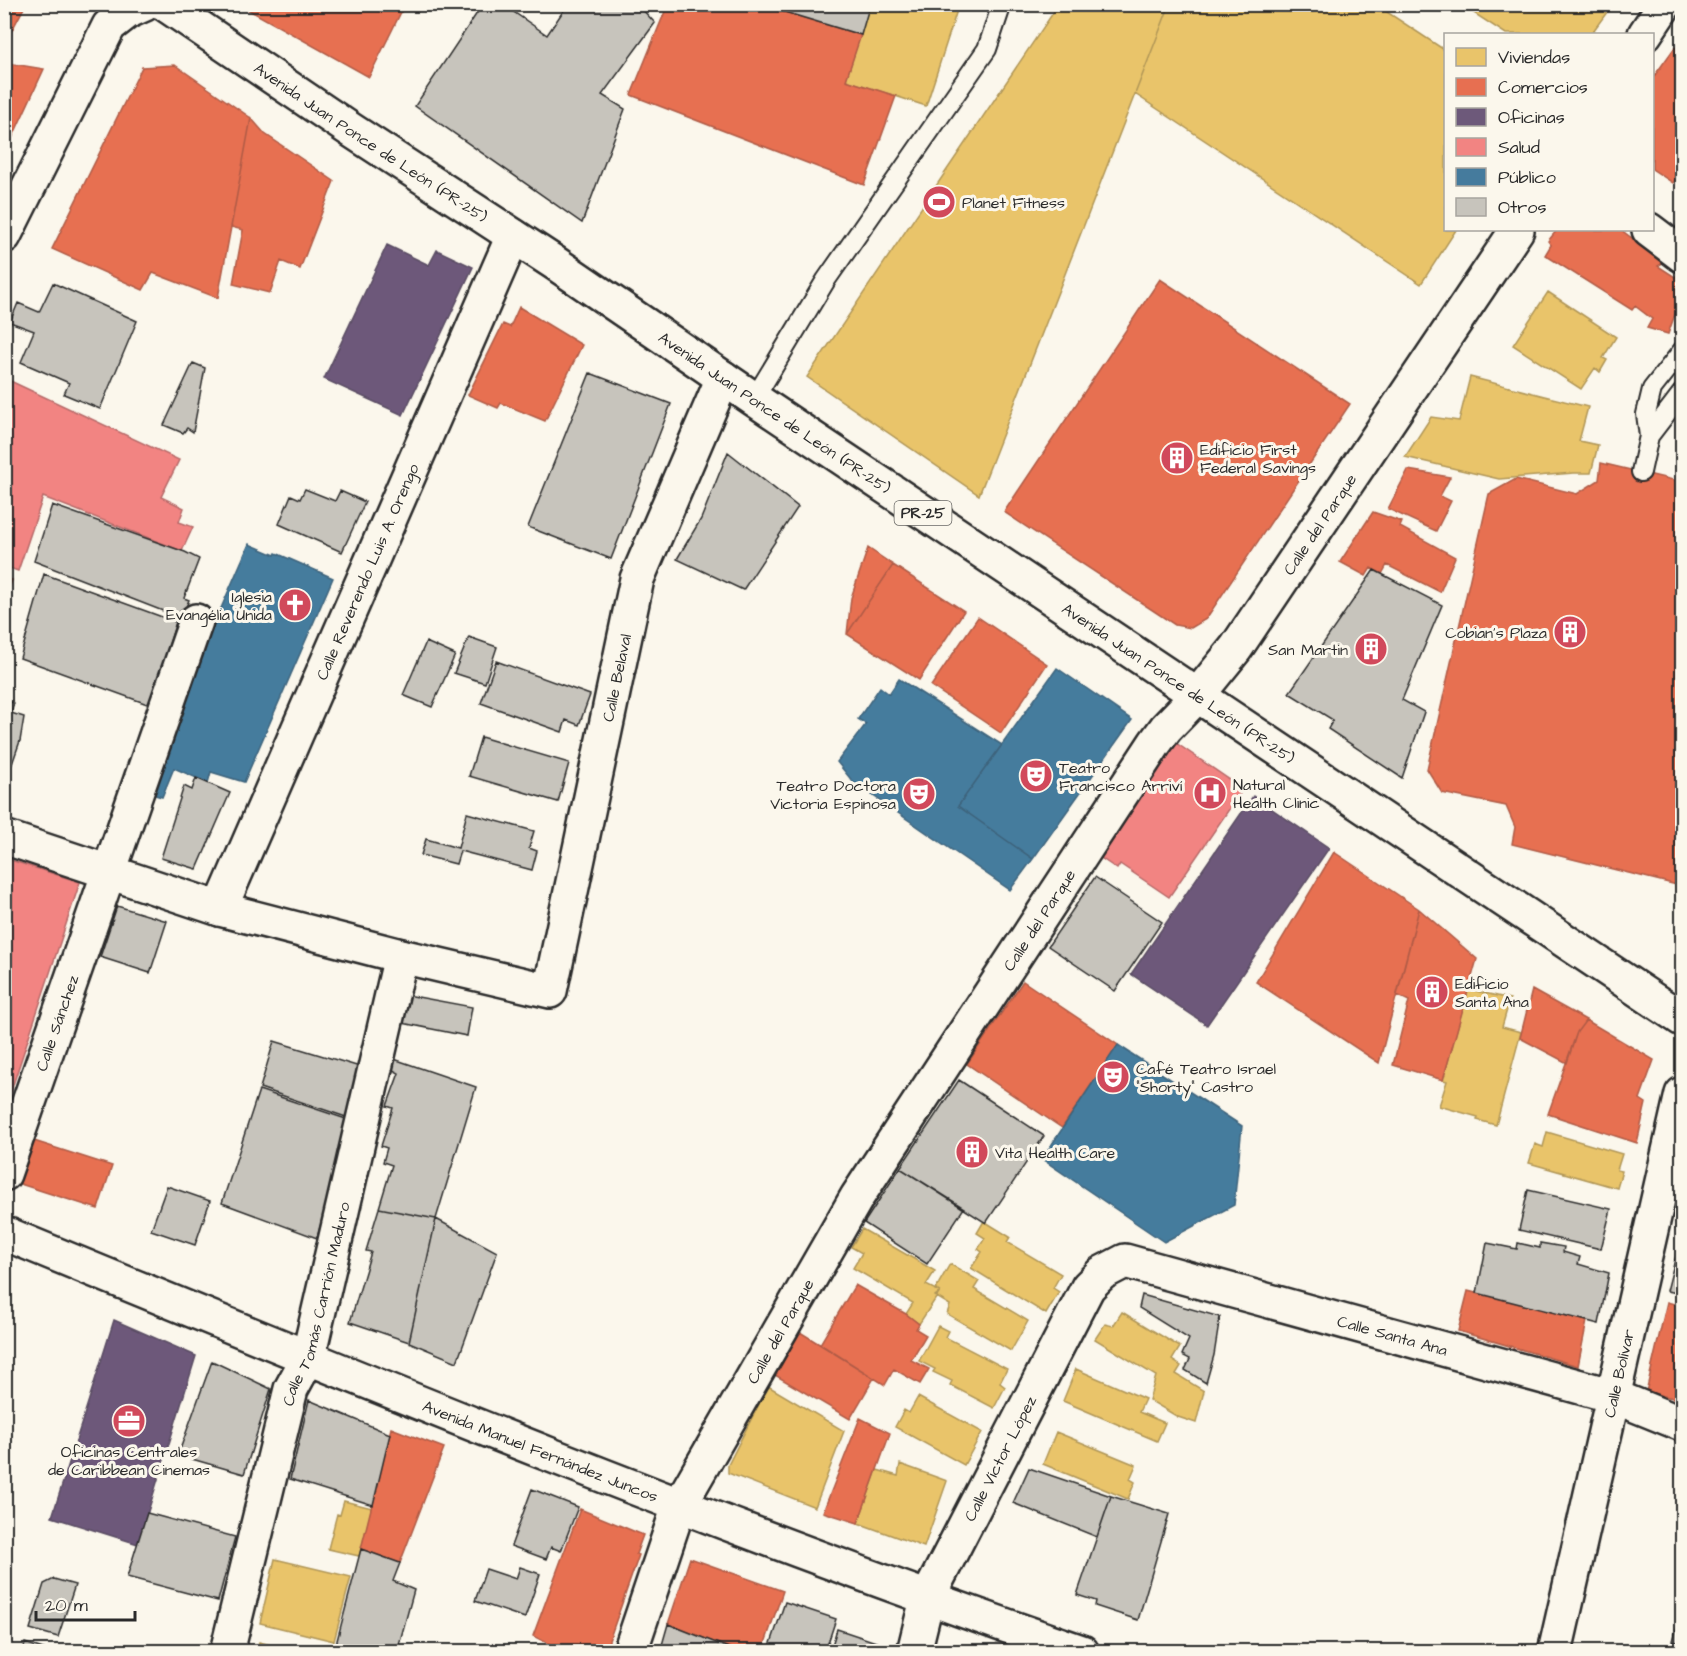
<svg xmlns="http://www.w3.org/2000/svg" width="1687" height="1656" font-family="'Architects Daughter',sans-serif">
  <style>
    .homes { fill: #e9c46a; stroke: #b09657; stroke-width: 1.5 }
    .shops { fill: #e76f51; stroke: #af5b46; stroke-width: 1.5 }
    .offices { fill: #6d597a; stroke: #594b62; stroke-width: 1.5 }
    .health { fill: #f28482; stroke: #b66968; stroke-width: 1.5 }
    .public { fill: #457b9d; stroke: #3d637b; stroke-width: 1.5 }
    .building { fill: #c7c4bc; stroke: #2b2b2b; stroke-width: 1.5 }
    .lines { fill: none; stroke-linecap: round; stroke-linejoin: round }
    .lane-casing { stroke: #2b2b2b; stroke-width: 22 }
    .street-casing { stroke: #2b2b2b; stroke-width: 38 }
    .secondary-casing { stroke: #2b2b2b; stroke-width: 38 }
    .primary-casing { stroke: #2b2b2b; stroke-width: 38 }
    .highway-casing { stroke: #2b2b2b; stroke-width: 38 }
    .lane { stroke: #fbf7ec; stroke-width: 18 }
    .street { stroke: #fbf7ec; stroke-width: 33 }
    .secondary { stroke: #fbf7ec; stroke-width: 33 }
    .primary { stroke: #fbf7ec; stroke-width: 33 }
    .highway { stroke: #fbf7ec; stroke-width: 33 }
    .labels { text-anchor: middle; stroke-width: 6; stroke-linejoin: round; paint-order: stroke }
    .shield { fill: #fbf7ec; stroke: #696865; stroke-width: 1.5 }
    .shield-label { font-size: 15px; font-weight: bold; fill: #2b2b2b }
    .street-label { font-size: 16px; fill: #2b2b2b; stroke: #fbf7ec }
    .poi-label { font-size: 16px; fill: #2b2b2b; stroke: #fbf7ec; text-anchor: start }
  </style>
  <rect width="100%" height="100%" fill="#fbf7ec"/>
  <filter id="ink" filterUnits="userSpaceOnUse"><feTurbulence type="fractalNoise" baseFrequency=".0167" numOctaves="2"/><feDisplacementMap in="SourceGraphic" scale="12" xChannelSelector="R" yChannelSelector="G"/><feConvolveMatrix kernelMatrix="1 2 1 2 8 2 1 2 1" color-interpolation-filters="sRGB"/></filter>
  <g filter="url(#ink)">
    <path class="homes" d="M870,4H959L926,106L846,80Z
      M1059,4H1170L979,495L807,377Z
      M1170,4H1188L1195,8L1197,4H1375L1446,51V230H1456L1421,284L1135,94Z
      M1460,4H1613L1591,34H1506Z
      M1548,292L1616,337L1603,358L1607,360L1600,372L1595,368L1581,389L1513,345Z
      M1470,377L1588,407L1579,441L1598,445L1591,473H1574L1499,479L1405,457L1431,417L1459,421Z
      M1468,989L1510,999L1502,1027L1521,1032L1496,1125L1477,1120L1478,1117L1439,1106L1447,1081L1443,1080Z
      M1547,1132L1622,1154L1617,1170L1622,1171L1617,1188L1529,1163L1535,1144L1543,1147Z
      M984,1221L1010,1237L1007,1242L1061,1274L1053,1288L1059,1292L1046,1314L971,1268L982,1252L978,1249L985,1238L977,1233Z
      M862,1229L935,1271L926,1285L940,1292L919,1324L906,1314L913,1303L853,1268L862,1253L851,1247Z
      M950,1264L979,1281L974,1289L1028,1321L1011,1351L947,1314L950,1305L935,1296L940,1292L935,1290Z
      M1122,1312L1180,1347L1172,1360L1181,1366L1176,1374L1204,1391L1196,1423L1178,1417L1149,1400L1156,1376L1095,1339L1105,1324L1113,1326Z
      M938,1326L948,1331L945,1337L1007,1369L1000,1383L1005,1387L994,1408L950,1385L952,1381L933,1372L935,1369L919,1361Z
      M1076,1369L1145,1399L1139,1412L1165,1423L1157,1441L1063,1401Z
      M768,1386L844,1431L815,1507L728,1473V1465Z
      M918,1397L982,1432L964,1465L895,1427L904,1410L909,1413Z
      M1056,1432L1136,1465L1130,1479L1135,1482L1128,1499L1043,1464Z
      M900,1464L947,1481L924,1547L858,1523L877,1470L898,1476Z
      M344,1501L372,1508L359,1556L328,1549L337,1514L340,1515Z
      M275,1559L351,1577L334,1641L260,1623Z
      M259,1642L299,1652H257Z"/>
    <path class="shops" d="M4,4H26L11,32L7,63L44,69L4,156Z
      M246,4H405L369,77L247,9Z
      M668,4H758L861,35L846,80L896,96L864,185L631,95Z
      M1675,47L1682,52V170L1673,183L1652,169V79Z
      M175,65L251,118L218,298L153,273L143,290L52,249L142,67Z
      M251,118L265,134L334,181L300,269L281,261L270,293L233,284L243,230L231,227Z
      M1557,230H1621L1664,262L1658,266L1675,277L1680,272L1682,274V295L1668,334L1647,328L1652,319L1635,306L1632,310L1545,255L1551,245L1548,241Z
      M1160,279L1350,404L1206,619L1191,628L1175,625L1004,512Z
      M519,307L582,345L545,421L501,403L498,408L468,395L503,324L510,327Z
      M1601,463L1682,482V862L1677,885L1512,844L1515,827L1506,806L1442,793L1427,769L1489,494L1516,479L1577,494L1599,480Z
      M1408,470L1450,477L1440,496L1451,501L1436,531L1388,509Z
      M1373,512L1402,522L1400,527L1455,557L1440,592L1387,565L1382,574L1371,568L1366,576L1340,562Z
      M868,548L893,565L847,634L851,598Z
      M893,565L964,611L919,680L847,634Z
      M4,577L12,580L4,604Z
      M978,617L1047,664L1001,733L931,686Z
      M1334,852L1419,909L1379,1063L1256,982Z
      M1419,909L1477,959L1443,1080L1393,1065L1409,1001L1397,995Z
      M1023,981L1118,1045L1062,1128L967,1064Z
      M1532,990L1586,1020L1577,1032L1567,1063L1520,1038Z
      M1586,1020L1654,1060L1640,1099L1646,1103L1637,1143L1548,1114L1577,1032Z
      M31,1140L112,1166L98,1209L17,1183Z
      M855,1285L906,1314L919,1324L916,1329L926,1335L911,1360L929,1369L920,1384L894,1369L885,1385L820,1344Z
      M1468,1291L1587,1321L1578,1366L1458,1331Z
      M1667,1302L1682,1306V1400L1646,1392Z
      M800,1332L874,1378L850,1419L775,1375Z
      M860,1418L890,1433L858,1523L823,1512Z
      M391,1428L444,1448L400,1563L361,1549Z
      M580,1509L643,1535L636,1554L639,1555L605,1652H565L533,1636Z
      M690,1558L783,1591L762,1652H739L668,1624Z"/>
    <path class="offices" d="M387,245L429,265L437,250L473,267L403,415L324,379Z
      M1253,796L1329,848L1207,1025L1131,974Z
      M114,1320L196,1356L138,1544L52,1517Z"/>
    <path class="health" d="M4,378L179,460L161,497L184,508L179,522L193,527L182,551L43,497L18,571L4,566Z
      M1176,743L1243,789L1169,897L1120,864L1117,869L1098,856Z
      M4,858L80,882L4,1112Z"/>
    <path class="public" d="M249,544L275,555L276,553L333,578L244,782L211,772L208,783L174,768L162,797L145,792L154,762Z
      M1057,668L1132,720L1033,859L958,806Z
      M899,679L1002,745L958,806L1033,859L1010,890L853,782L837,762L866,724L858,719L880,687L889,694Z
      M1118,1045L1242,1126L1234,1205L1164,1242L1042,1159Z"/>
    <path class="building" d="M483,4H502L547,35L568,4H642L641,8L655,23L602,95L625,109L582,223L415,106Z
      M758,4H870L861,35Z
      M53,283L137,321L100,409L64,394L69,383L21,362L34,331L10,322L18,303L39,312Z
      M193,363L205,368L193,432L187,428L183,433L164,425Z
      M590,373L671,404L611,559L528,527Z
      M728,452L798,507L743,590L677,559L701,519Z
      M305,489L335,501L340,491L365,502L342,552L279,524L291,495L300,499Z
      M52,505L185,552L199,559L184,598L189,600L181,618L34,561Z
      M1374,570L1442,605L1402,700L1424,712L1402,778L1328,729L1333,720L1289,693Z
      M44,574L176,622L150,705L20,658Z
      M469,637L497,647L485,683L454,673Z
      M426,642L455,655L432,707L403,695Z
      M496,661L590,695L579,725L566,720L562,732L481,703Z
      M4,700L14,703L11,713L24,717L20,741L4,787Z
      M481,737L569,763L558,802L469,776Z
      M196,778L230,793L197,869L161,858L184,786L192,790Z
      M467,813L534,831L529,848L537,851L532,870L460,851L456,864L421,855L426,839L458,848Z
      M1095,877L1162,922L1115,991L1048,946Z
      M117,906L167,921L150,973L100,957Z
      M407,995L472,1007L467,1036L397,1022Z
      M274,1041L360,1067L349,1118L260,1088Z
      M391,1058L476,1087L436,1219L379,1208L392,1165L383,1162L387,1148L381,1146L393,1108L387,1106L399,1073L393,1070Z
      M959,1080L1044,1136L986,1223L900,1168Z
      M259,1090L349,1120L317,1238L222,1203Z
      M900,1168L964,1208L927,1264L864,1223Z
      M167,1186L210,1201L195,1245L151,1230Z
      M1528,1190L1611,1209L1601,1249L1519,1230Z
      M379,1208L436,1219L409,1342L350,1322L371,1252L366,1251Z
      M436,1219L497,1252L457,1362L409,1342Z
      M1487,1243L1517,1249L1518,1243L1540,1248V1243L1564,1247L1563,1252L1580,1257L1578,1264L1609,1273L1599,1324L1477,1293Z
      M1679,1244L1682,1245V1294L1667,1291Z
      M1142,1295L1220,1317L1214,1355L1206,1383L1185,1370L1190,1359L1182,1355L1189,1339L1139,1308Z
      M212,1361L271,1389L244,1474L178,1455Z
      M309,1400L390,1434L373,1505L290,1479Z
      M1029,1468L1111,1496L1097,1537L1013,1503Z
      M532,1489L578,1507L561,1551L551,1547L546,1559L511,1546Z
      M1111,1496L1169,1514L1138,1620L1095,1606L1096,1601L1077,1595Z
      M147,1513L235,1537L218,1601L127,1577Z
      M361,1549L400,1563L393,1581L414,1590L397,1652H334Z
      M520,1567L540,1574L525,1618L475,1601L486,1569L516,1579Z
      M54,1579L75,1585L58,1637L30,1629L44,1584Z
      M785,1602L836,1619L825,1652H768Z
      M1682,1608V1644L1673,1641Z
      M668,1624L739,1652H660Z
      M837,1629L885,1645L883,1652H830Z
      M25,1643L52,1652H23Z"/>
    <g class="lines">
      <defs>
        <path id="lane" d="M754,399L826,280L987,49L1002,4
          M1649,436L1682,393
          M1641,472L1649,436L1646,414L1652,389L1682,351"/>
        <g id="street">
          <path d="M1649,230L1682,255"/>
          <path id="s1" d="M4,837L220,909L401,956L550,991L637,579L723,378"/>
          <path id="s2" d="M220,909L513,236"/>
          <path id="s3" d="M4,1174L196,621"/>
          <path id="s4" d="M227,1652L291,1389L308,1358L401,956"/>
          <path id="s5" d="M914,1652L927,1599L1088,1287L1102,1273L1125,1261L1613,1396L1682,1424"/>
        </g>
        <g id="secondary">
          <path d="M1645,34L1665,4"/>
          <path d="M4,236L109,26L127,12L145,4"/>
          <path id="s6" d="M4,1233C361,1380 717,1527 1082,1652"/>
          <path id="s7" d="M630,1652L679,1506L857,1197L1155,743L1166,728L1197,696L1236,648L1517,230"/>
          <path id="s8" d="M1555,1652L1682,1094"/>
        </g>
        <g id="primary">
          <path id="s9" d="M165,4L351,130L555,263L754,399L1682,1019"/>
        </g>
        <path id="highway" d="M4,228L10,224"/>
      </defs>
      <use href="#lane" class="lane-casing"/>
      <use href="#street" class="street-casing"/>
      <use href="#secondary" class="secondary-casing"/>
      <use href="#primary" class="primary-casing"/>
      <use href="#highway" class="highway-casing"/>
      <use href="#lane" class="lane"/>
      <use href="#street" class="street"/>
      <use href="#secondary" class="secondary"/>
      <use href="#primary" class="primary"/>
      <use href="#highway" class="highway"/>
    </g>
  </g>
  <defs>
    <symbol id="stadium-disc" viewBox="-11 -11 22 22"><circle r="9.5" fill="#d1495b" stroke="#fbf7ec"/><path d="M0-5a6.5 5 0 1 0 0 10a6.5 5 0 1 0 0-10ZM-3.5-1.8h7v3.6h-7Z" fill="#fff"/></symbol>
    <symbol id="building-disc" viewBox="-11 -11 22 22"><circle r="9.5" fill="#d1495b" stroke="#fbf7ec"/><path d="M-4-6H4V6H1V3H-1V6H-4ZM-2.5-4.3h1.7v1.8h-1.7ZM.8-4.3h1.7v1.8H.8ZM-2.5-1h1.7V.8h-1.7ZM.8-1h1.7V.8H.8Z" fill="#fff"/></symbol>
    <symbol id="church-disc" viewBox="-11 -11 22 22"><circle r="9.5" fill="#d1495b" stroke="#fbf7ec"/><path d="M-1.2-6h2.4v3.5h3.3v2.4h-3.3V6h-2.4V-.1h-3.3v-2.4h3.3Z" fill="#fff"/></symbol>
    <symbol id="theatre-disc" viewBox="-11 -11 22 22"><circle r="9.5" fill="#d1495b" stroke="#fbf7ec"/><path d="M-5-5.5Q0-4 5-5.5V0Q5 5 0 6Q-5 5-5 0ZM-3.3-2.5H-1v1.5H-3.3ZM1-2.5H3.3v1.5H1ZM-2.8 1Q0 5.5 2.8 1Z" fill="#fff"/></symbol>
    <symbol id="hospital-disc" viewBox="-11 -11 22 22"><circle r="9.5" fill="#d1495b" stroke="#fbf7ec"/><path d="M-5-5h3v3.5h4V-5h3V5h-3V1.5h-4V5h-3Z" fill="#fff"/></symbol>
    <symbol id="office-disc" viewBox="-11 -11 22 22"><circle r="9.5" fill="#d1495b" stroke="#fbf7ec"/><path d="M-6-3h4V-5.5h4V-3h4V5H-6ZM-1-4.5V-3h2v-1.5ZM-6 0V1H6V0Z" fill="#fff"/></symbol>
  </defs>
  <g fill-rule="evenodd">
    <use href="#stadium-disc" x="920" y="183" width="38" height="38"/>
    <use href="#building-disc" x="1158" y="439" width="38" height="38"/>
    <use href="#church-disc" x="276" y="586" width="38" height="38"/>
    <use href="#building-disc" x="1551" y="613" width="38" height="38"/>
    <use href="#building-disc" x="1352" y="630" width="38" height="38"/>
    <use href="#theatre-disc" x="1017" y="757" width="38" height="38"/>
    <use href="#hospital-disc" x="1191" y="774" width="38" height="38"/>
    <use href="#theatre-disc" x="900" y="775" width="38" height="38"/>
    <use href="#building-disc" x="1413" y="973" width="38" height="38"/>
    <use href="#theatre-disc" x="1094" y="1058" width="38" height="38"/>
    <use href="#building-disc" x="953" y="1133" width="38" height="38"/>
    <use href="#office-disc" x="110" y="1402" width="38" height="38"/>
  </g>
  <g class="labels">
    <rect class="shield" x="894.5" y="501" width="57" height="24" rx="4.5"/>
    <g class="shield-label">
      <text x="923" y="518">PR-25</text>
    </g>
    <g class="street-label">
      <text dy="6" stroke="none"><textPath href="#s9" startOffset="248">Avenida Juan Ponce de León (PR-25)</textPath></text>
      <text dy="6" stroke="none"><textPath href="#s9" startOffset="734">Avenida Juan Ponce de León (PR-25)</textPath></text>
      <text dy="6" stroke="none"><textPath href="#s7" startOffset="1328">Calle del Parque</textPath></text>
      <text dy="6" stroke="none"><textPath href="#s2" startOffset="368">Calle Reverendo Luis A. Orengo</textPath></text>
      <text dy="6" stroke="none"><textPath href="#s1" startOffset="888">Calle Belaval</textPath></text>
      <text dy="6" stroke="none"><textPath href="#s9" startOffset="1220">Avenida Juan Ponce de León (PR-25)</textPath></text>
      <text dy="6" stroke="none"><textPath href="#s7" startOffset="842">Calle del Parque</textPath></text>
      <text dy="6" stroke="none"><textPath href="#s3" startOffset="160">Calle Sánchez</textPath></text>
      <text dy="6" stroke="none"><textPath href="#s4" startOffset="360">Calle Tomás Carrión Maduro</textPath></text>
      <text dy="6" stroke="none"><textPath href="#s7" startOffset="356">Calle del Parque</textPath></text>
      <text dy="6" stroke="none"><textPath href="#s5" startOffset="729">Calle Santa Ana</textPath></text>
      <text dy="6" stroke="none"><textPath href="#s8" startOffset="286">Calle Bolívar</textPath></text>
      <text dy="6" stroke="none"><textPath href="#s6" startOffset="579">Avenida Manuel Fernández Juncos</textPath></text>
      <text dy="6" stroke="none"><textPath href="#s5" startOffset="213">Calle Víctor López</textPath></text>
    </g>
    <g class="poi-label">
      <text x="962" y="208">Planet Fitness</text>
      <text x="1200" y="455">Edificio First<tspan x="1200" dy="18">Federal Savings</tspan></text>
      <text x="272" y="602" text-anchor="end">Iglesia<tspan x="272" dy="18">Evangélia Unida</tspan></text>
      <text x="1547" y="638" text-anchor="end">Cobian's Plaza</text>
      <text x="1348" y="655" text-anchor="end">San Martin</text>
      <text x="1059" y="773">Teatro<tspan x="1059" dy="18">Francisco Arriví</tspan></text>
      <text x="1233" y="790">Natural<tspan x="1233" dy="18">Health Clinic</tspan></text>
      <text x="896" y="791" text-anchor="end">Teatro Doctora<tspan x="896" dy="18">Victoria Espinosa</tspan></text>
      <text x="1455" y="989">Edificio<tspan x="1455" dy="18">Santa Ana</tspan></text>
      <text x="1136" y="1074">Café Teatro Israel<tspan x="1136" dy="18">"Shorty" Castro</tspan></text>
      <text x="995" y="1158">Vita Health Care</text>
      <text x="129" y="1457" text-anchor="middle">Oficinas Centrales<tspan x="129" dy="18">de Caribbean Cinemas</tspan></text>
    </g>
  </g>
  <rect width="1687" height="1656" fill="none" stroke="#fbf7ec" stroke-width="24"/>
  <rect x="12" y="12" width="1663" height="1632" fill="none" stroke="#2b2b2b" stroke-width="2" filter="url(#ink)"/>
  <rect x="1444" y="33" width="210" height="198" fill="#fbf7ec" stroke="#a8a59f" stroke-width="1.5"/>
  <rect x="1456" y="48" width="30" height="18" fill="#e9c46a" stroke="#a8a59f" stroke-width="1.5"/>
  <text x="1498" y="63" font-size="18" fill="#2b2b2b">Viviendas</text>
  <rect x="1456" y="78" width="30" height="18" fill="#e76f51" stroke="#a8a59f" stroke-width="1.5"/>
  <text x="1498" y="93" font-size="18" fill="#2b2b2b">Comercios</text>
  <rect x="1456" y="108" width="30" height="18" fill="#6d597a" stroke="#a8a59f" stroke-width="1.5"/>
  <text x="1498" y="123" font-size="18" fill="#2b2b2b">Oficinas</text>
  <rect x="1456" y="138" width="30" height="18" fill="#f28482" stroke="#a8a59f" stroke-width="1.5"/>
  <text x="1498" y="153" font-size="18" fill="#2b2b2b">Salud</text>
  <rect x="1456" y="168" width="30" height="18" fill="#457b9d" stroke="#a8a59f" stroke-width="1.5"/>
  <text x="1498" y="183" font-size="18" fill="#2b2b2b">Público</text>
  <rect x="1456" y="198" width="30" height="18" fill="#c7c4bc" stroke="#a8a59f" stroke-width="1.5"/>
  <text x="1498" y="213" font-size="18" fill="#2b2b2b">Otros</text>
  <path d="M36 1611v9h99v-9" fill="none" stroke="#2b2b2b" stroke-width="3"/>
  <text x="45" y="1611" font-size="18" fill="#2b2b2b" stroke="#fbf7ec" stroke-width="4.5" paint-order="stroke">20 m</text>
</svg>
